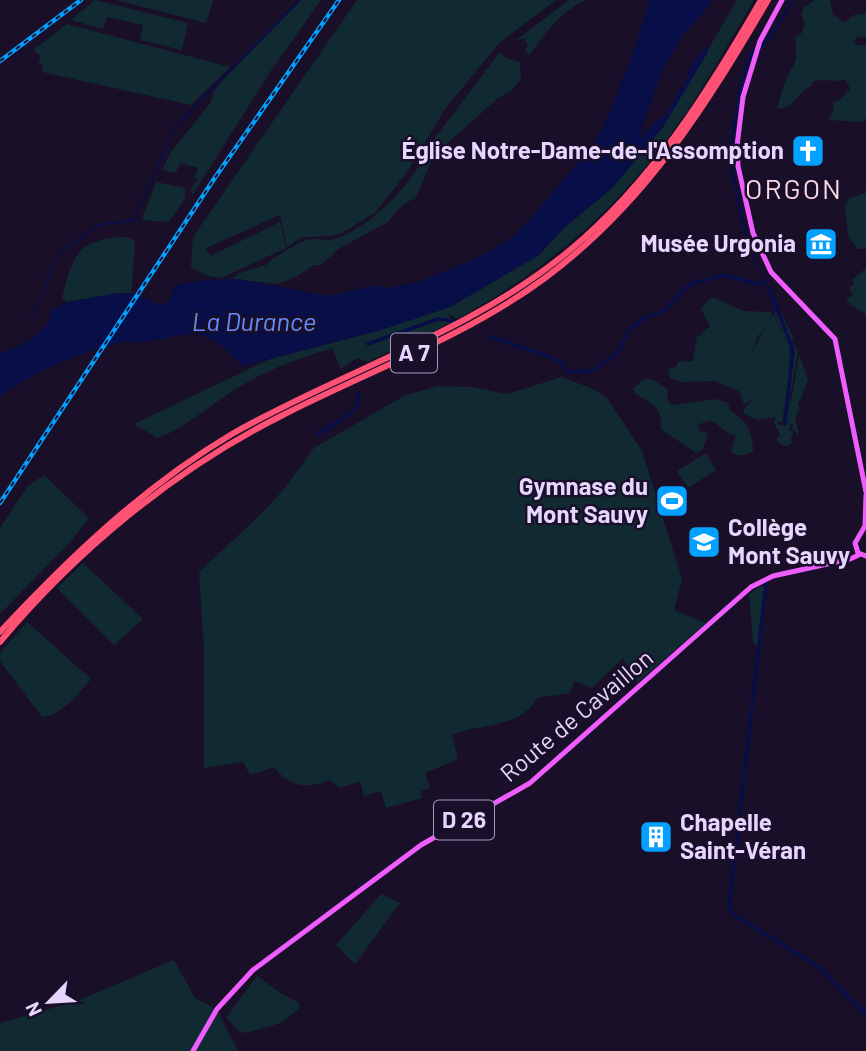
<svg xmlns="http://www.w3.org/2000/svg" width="866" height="1051" font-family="Barlow,sans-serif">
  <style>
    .green { fill: #112a32 }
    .water { fill: #080e47 }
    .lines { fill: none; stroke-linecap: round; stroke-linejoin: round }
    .stream { stroke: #080e47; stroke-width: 2 }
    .canal { stroke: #080e47; stroke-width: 3.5 }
    .primary { stroke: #ef5dff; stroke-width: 5 }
    .highway { stroke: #ff5174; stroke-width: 6 }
    .rail-casing { stroke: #02a0ff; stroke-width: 4.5 }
    .rail { stroke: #1a0f28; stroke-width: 2; stroke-dasharray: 5; stroke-linecap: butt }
    .labels { text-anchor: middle; stroke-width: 5; stroke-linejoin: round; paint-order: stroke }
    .shield { fill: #1a0f28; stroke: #a99abe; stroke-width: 2 }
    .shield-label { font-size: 23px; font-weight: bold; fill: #e6d6ff }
    .poi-label { font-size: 24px; font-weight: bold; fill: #e6d6ff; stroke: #1a0f28; text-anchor: end }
    .street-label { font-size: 24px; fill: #e6d6ff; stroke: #1a0f28 }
    .water-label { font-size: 26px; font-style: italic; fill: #648cff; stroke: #1a0f28 }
    .quarter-label { font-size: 28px; letter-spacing: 2px; fill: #ffd8e6; stroke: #1a0f28 }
  </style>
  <rect width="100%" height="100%" fill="#1a0f28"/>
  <path class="green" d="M95,0L188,23L182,50L140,40L143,25L107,17L103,29L71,20Z
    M116,0H213L206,23Z
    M301,0H321L270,72L192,196L191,188L199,179L194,178L198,168L181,163L175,173L162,170L171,152L211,102L213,92L231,70Z
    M357,0H556L499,43L445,109L407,172L376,212L342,233L331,236L302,237L287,247L280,215L206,248L210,256L280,222L286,248L221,278C209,277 201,274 191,267L193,237Z
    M569,0H585C560,13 545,32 530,55L525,51L528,45L524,38L514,42Z
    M737,0H754C721,57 689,115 647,165C594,229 529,280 457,319L448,313L452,322L367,362L357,358L341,369L332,348C297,359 266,370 236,389C209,405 187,428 157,438L134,424L270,359L381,330L450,307L539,255L564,228L613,187L663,127Z
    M815,0H830L833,14L842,22H846L854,15L866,13V38L856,36L855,41L852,42L858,45H866V117L863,122L829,120L834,108L833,103L841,99L850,89L846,80C834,82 825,79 813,81L811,86C797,92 794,109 777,109L784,84L796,60V36L801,34L805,24L801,14L804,7Z
    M67,24L230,67L191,105L42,72L43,66L38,62L41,56L33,50Z
    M499,53L509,59L520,62L521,79L512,90L498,98L440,150L431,162L415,199L409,201L397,210L388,222L340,248L321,265H314L298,276L277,284L232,279L240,273L266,265C270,259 299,242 307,240C317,237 328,242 338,238C375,224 417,179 431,143Z
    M156,182L185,188V198L169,222L142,220Z
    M865,190H866V249H858L848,237L845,205L850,198L866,193Z
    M128,237L133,240L135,244L131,293H119L68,302L62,298C74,253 77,239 128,237Z
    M866,268V315L846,301L853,294L849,289L854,283L852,280Z
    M715,298L743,311L772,312L768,324L758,336L752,352L773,314L785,338L774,313H781L794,339L790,343L789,378L782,422H777V424L786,426L793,343L798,351L787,415L793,392L799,354L808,380L800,401L798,402L799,411L795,417L799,436L792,428L793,424H791L789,429L793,432L791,439L792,443C786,448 781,446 777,441V437L781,436L774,423L776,417L757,420L744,414V409L754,398L744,405L740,392L715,381L682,382L670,378L668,369L676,367L678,362L693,361L697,336H699L710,326L701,309L709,299Z
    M562,377L593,389L607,398L642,451L682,579L674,610L706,623L637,683L623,658L592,688L574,681L570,693L537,698C521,729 479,723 452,735L458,759L425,773L430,788L421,791L422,798L386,808L381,791L364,796L360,781L340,788L330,780C306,789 291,788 274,767L250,775L243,762L204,768V650L199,572L259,516L284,489L314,448L404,396L437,386L470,387L507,394Z
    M645,379L654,380L668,390L667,400L672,405L715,399L728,403L730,411C746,418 754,436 753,452C745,454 737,459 731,451L736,435C725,434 720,425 710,420L698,425L699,431L708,433L703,449L696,453L661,429C663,401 647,406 632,389Z
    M706,453L716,470L688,488L677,471Z
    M44,475L89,518L71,541L0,614V528L27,487Z
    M83,563L143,619L114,645L57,588Z
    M761,586L765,587L757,647L753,642L749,594Z
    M27,622L91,679C78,694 63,715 42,717L0,661V653Z
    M381,894L400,903L355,964L336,945Z
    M174,960L195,998L217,1010L238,1051H0V1023L77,1001Z
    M257,976L282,994L299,1003V1009L281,1023L245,1033L239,1031L226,1018Z"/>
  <path class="water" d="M650,0H713L696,22L684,33L662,72L643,124L640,140L655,122L666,114L687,78L690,68L706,46L708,52L663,127L647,147L613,187L564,228L539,255L450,307L381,330L244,366C232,357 220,341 205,336C187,331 168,338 151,341C142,343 133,341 124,342C89,348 26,375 0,397V354L29,341L46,326L53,310L68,302L119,293H131L162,305L169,302L176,285L205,280L238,279L321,295H336L373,285L386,288L415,283L475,259L497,247L515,235L530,219L591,147L604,126L630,62Z
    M790,0H793L780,25L764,47L752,55L740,96L732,147L733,169L746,229L766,281L780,308L775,309L743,229L730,169L729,146L738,92L748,53L762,43L777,24Z"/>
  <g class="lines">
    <path class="stream" d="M31,318L42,297L54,259L62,251L98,225L134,220L176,126L300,0"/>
    <path class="canal" d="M776,306L793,350L785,423
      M491,337L553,358L562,364L565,370
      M368,344L438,319L455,321
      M566,372L589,371L598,367L617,353L631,328L645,318L665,310L684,289L693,283L724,275L757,284L765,282
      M317,435C330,423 364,414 358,394
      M766,583L729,908L734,915L819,967L866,1015"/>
    <path class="primary" d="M782,0L760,41L743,97L737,146L738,166L753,233L771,272L835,339L866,492
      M866,495L865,526L855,543L858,553L866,556
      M193,1051L217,1009L253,970L421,845L530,783L751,587L773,576L850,559L861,554"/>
    <path class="highway" d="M0,632C69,558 144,486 232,434C344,370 469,334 570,250C652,182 708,92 761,0
      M0,642C77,550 175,469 283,415C371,370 465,337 545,278C645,204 706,106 768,0"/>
    <defs>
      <path id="rail" d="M0,61L81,0
        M0,503L214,179L339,0"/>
    </defs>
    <use href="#rail" class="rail-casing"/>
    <use href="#rail" class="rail"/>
  </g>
  <defs>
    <symbol id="church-square" viewBox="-11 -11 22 22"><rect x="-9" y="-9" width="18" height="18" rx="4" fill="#02a0ff" stroke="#1a0f28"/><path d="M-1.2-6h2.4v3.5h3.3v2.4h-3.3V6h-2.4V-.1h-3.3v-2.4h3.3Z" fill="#fff"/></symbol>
    <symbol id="museum-square" viewBox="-11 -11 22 22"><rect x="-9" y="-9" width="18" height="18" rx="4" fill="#02a0ff" stroke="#1a0f28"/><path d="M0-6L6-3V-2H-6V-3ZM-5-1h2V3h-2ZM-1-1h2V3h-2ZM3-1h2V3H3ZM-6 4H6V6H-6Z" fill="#fff"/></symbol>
    <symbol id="stadium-square" viewBox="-11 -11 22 22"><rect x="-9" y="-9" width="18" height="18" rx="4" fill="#02a0ff" stroke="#1a0f28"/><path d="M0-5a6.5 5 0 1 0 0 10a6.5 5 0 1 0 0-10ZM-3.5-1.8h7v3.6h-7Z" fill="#fff"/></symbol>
    <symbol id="school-square" viewBox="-11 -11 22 22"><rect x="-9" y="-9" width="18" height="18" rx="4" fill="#02a0ff" stroke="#1a0f28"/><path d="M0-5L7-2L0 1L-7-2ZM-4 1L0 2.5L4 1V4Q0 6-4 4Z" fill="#fff"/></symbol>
    <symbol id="building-square" viewBox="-11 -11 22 22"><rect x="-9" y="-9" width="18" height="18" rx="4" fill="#02a0ff" stroke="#1a0f28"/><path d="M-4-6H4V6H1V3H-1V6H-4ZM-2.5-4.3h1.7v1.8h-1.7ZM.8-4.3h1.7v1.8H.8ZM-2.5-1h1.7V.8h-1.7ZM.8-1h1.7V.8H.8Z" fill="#fff"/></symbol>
  </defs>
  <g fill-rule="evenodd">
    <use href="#church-square" x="789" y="132" width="38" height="38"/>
    <use href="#museum-square" x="802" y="225" width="38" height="38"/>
    <use href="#stadium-square" x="653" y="482" width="38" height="38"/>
    <use href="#school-square" x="685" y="523" width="38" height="38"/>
    <use href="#building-square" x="637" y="818" width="38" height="38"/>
  </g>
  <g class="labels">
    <g class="shield">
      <rect x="391" y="333.5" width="46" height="39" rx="5"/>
      <rect x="434" y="800.5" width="60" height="39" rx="5"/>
    </g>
    <g class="shield-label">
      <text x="414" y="361">A 7</text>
      <text x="464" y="828">D 26</text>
    </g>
    <g class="poi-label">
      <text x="784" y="159">Église Notre-Dame-de-l'Assomption</text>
      <text x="796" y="252">Musée Urgonia</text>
      <text x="648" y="495">Gymnase du<tspan x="648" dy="28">Mont Sauvy</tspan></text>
      <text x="728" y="536" text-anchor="start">Collège<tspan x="728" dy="28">Mont Sauvy</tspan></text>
      <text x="680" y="831" text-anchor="start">Chapelle<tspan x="680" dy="28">Saint-Véran</tspan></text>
    </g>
    <g class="street-label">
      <text transform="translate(577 716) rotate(-40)" y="8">Route de Cavaillon</text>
    </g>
    <g class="water-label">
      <text x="254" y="331">La Durance</text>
    </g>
    <g class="quarter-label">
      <text x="794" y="199">ORGON</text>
    </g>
  </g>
  <g transform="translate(49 1002) rotate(245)" stroke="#1a0f28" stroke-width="5" paint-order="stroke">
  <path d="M0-5L12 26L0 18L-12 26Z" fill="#e6d6ff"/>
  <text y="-10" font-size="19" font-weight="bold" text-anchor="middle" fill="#e6d6ff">N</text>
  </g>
</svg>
